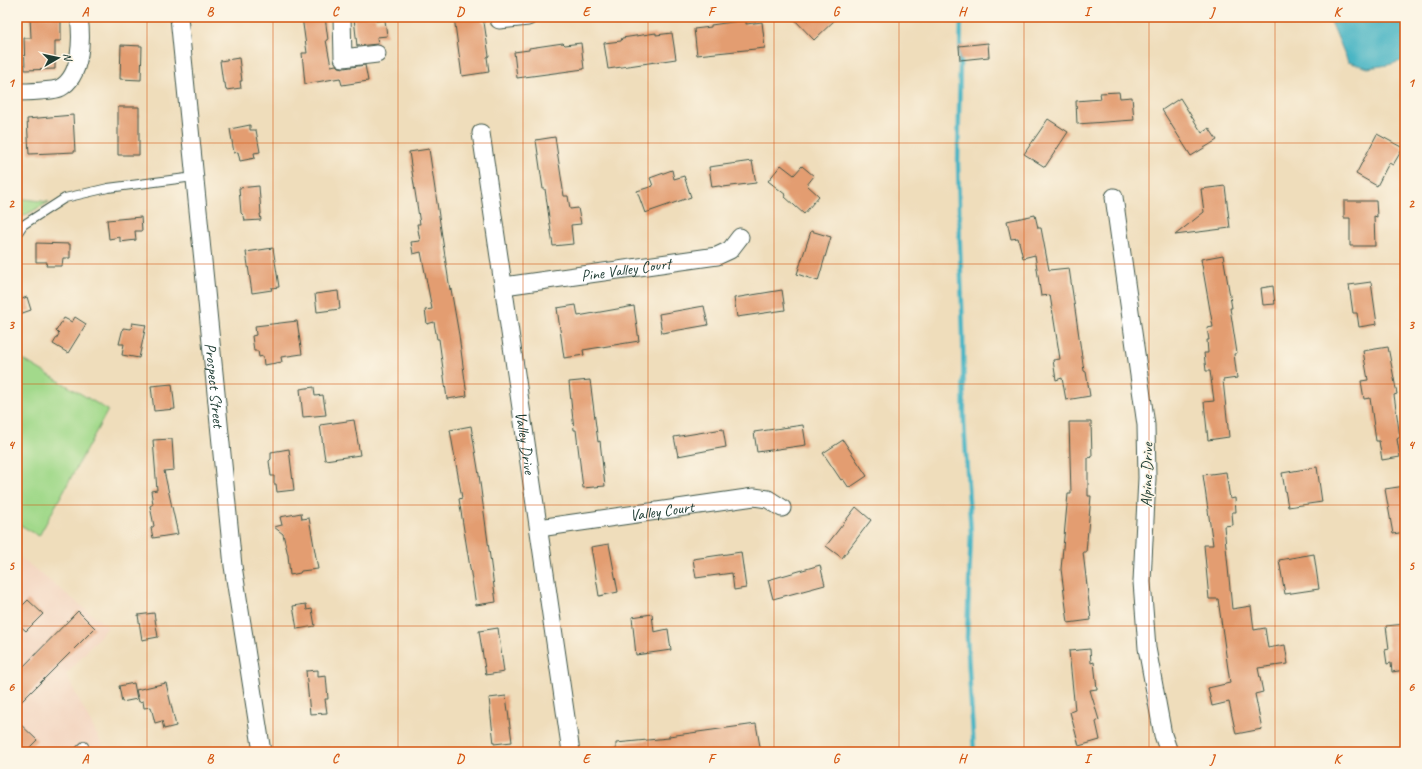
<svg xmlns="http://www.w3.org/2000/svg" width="1422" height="769" font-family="Caveat,sans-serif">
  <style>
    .built { fill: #f3d4bf }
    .green { fill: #a2d98b; stroke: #608b60 }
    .water { fill: #48b5c4; stroke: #34797c }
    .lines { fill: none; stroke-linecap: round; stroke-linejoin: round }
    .stream { stroke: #48b5c4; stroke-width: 4.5 }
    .building { fill: #e39d71 }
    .service-casing { stroke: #3e5548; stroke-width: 10 }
    .minor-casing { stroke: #3e5548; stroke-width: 19 }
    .service { stroke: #fff; stroke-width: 8 }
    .minor { stroke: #fff; stroke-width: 17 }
    .grid { fill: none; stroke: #d45610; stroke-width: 1; stroke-opacity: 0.55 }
    .labels { text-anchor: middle; stroke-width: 3; stroke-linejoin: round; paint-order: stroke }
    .street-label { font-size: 16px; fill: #1f3d34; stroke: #fcf5e5 }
    .neatline { fill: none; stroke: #d45610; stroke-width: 1.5 }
    .grid-label { font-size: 13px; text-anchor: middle; font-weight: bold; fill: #d45610 }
  </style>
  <rect width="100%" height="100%" fill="#fcf5e5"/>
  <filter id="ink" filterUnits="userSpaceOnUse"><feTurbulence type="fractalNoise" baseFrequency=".025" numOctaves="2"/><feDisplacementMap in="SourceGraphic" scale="8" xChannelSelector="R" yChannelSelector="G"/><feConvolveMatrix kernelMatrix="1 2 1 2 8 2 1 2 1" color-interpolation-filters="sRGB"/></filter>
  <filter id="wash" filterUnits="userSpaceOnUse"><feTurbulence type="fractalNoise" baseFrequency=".012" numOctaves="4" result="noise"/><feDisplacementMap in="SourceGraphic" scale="16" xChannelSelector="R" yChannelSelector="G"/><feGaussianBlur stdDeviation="0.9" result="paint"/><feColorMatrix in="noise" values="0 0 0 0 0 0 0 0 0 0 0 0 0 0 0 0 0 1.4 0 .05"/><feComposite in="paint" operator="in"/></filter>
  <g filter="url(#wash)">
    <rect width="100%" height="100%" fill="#efddbb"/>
    <path class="built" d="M17,556L26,562L108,627L66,675L106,752H17Z"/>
    <path class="green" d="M17,198L49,202L20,218L17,223Z
      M17,356L108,410L39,536L17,523Z"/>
    <path class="water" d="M1329,17H1405V60L1388,65L1368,68L1348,62Z"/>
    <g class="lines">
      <path class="stream" d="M961,17L958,163L960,249L963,334L964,423L971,533L967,637L974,752"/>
    </g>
    <g id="blocks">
      <path class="building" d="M30,17H61V41H55V69L25,70L24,38H31Z
        M302,17H325L328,40H326L331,66L336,65L339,67L344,68L365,65L368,81L342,85L340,78L305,84L302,53H307Z
        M366,17H375L376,21L385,20L387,36L377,37L378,44L357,46L354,18Z
        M454,17H481L482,21L484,22L489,56L487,57L489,72L462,76Z
        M792,17H838L814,40Z
        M746,20V24L762,22L765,48L697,55L694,29L711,27V25Z
        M656,33V35L672,33L676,59L608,69L604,43L621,41L622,38Z
        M563,43L565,45L581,43L584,69L517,78L514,52L529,50V48Z
        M988,43L989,57L960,60L959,46Z
        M121,45L142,46L141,80L120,79Z
        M239,58L242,81H240L241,88L226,90L225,83H223L220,61Z
        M1119,92L1120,98L1132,97L1134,120L1077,124L1076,101L1101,99L1100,93Z
        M1180,98L1202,133L1209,128L1217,140L1191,156L1162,110Z
        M118,107H139V155H118Z
        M73,115L75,152L29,154L27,119Z
        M1048,119L1068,132L1045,167L1024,154Z
        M250,125V130H256L260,152L254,153L255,158L240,161L238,152L234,153L230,129Z
        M1377,134L1403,148L1393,165L1389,163L1377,186L1356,174Z
        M555,137L564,196H568L570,209L578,208L581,224L571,225L573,244L553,246L545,189H543L536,140Z
        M429,149L450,290L451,289L459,335L467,396L447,399L439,339H437L434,322L427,324L425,310L432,309L421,252L413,254L411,242L420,241L417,224H420L409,152Z
        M752,161L756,183L723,187L719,186L712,187L709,167Z
        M781,165L794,175L802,166L814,176L807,185L819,196L804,214L785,197L786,195L768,181Z
        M672,170L674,179L684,176L691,197L645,213L637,191L653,186L650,178Z
        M259,186L261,214H260L261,220L245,221L244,216L241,213L239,188Z
        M1225,186L1230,228L1175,235L1204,212L1201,189Z
        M1344,201H1376L1377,217L1374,216L1375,246H1350V218H1344Z
        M1035,215L1038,228H1041L1049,270L1069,268L1084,371L1086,372L1090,396L1066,400L1062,378L1056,380L1053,360L1060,359L1050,295L1041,296L1035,255L1023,258L1018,238L1011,239L1007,221Z
        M141,217L142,231H135L136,240L120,242V237L109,239L107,220Z
        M811,231L831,237L818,281L797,274Z
        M36,243L70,244V258H63L62,266H46L47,262H36Z
        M273,248L279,287L271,288L272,290L252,293L246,252Z
        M1223,255L1232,308H1230L1237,353L1234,354L1237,378L1223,380L1229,437L1208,440L1204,402L1214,401L1210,371H1206L1204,353H1208L1207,340H1209L1207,328L1213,327L1201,259Z
        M1371,282L1377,324L1359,327L1357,313H1353L1349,285Z
        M1273,286L1275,304L1263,305L1261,288Z
        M782,290L785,310L737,317L734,298Z
        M338,291L340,309L317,312L315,294Z
        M27,297L31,310L17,315V301Z
        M576,305L578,316L634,306L639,341L583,350L584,355L564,358L557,308Z
        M704,306L708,325L662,333L659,314Z
        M75,317L86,324L68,353L53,344L59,334L56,331L64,318L72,322Z
        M297,321L302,354L281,357L282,362L264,365L263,356L259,357L258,351H254L252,336L256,335L255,326Z
        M132,323L146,325L139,358L122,355L124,344H119L123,328L131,329Z
        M1388,347L1397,394L1394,395L1400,437L1397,439L1400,457L1382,460L1379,441H1376L1370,398L1364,399L1361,381L1368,380L1363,351Z
        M590,380L598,442L600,441L605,486L583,488L576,430H574L569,382Z
        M172,384L175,409L154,411L151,386Z
        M314,387L315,396L323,395L326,415L303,417L300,389Z
        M354,420L360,455L325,460L320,425Z
        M1069,422H1091L1092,457L1088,458V496H1091L1086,552H1083L1091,620L1068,623L1061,569L1068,494H1071Z
        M803,425L806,445L757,452L754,432Z
        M471,426L479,475L496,602L476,605L459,499L462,498L450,430Z
        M723,429L726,447L678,456L674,437Z
        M172,439L174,470L164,471L178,534L153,538L151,528L154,526L150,506L153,504L151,491L157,490L153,440Z
        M843,440L867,476L849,488L843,479L841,480L823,453Z
        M289,449L294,490L277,492L276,484H274V476H271L269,461L271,459V452Z
        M1317,467L1322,502L1288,507L1282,473Z
        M1226,472L1230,499L1235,498L1236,512H1232L1233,525L1224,526L1232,609L1251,606L1254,630L1265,628L1268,648L1285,645L1288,664L1258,668L1263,692L1255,694L1262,729L1236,734L1229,702L1212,706L1208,688L1230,683L1218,599H1209L1204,545H1213L1203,475Z
        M1405,486V532L1393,534L1385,489Z
        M856,507L871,520L842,558L826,546Z
        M301,513L302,519L309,518L318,569L301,571L300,573L290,575L288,555L283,534L274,527L282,525L280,517Z
        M609,544L618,592L599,596L591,547Z
        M741,552L746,588L734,590L732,573L696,578L693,559Z
        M1314,554L1319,589L1285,594L1279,560Z
        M820,565L825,585L773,599L768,580Z
        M28,600L43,614L26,631L17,623V611Z
        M306,604L307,610L312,609L315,626L297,629L293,606Z
        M78,611L95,628L17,706V673Z
        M154,613L158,637L142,640L138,615Z
        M652,614L654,632L668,629L671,650L636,655L632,617Z
        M1405,624V670L1392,672L1391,663L1387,664L1385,650L1389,649L1386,626Z
        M498,628L504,672L486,675L479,631Z
        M1090,649L1091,663L1094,662L1097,689L1090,690L1099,720L1096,722L1100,740L1079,746L1070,712L1075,710L1069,651Z
        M318,670V677L326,676L328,699H325L327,713L310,714L306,671Z
        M134,683L137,699L122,702L119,686Z
        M166,683L176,726L164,729L162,721L155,723L151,707L144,708L143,701L139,702L136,690Z
        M506,696L512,742L494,744L489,698Z
        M17,721L37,740L25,752H17Z
        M756,724L761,752H616V743L669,738V736Z"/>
    </g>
  </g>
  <g filter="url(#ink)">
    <use href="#blocks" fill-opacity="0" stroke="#3e5548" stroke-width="1"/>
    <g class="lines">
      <defs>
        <path id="service" d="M17,234L23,225L65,198L108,188L194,177
          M78,752L84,746"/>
        <g id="minor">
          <path id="s1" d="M179,17L233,566L262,752"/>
          <path d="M342,17L343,58L377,54"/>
          <path d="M499,20L528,17"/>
          <path d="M17,92C24,92 56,91 60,88C82,76 82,38 79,17"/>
          <path id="s2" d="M481,133L571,752"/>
          <path d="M1114,197L1146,425L1147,478L1142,582L1147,648L1163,735L1169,752"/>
          <path id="s3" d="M504,286L717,256L730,250L740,237"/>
          <path id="s4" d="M539,528L754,497L768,499L782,508"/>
        </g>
      </defs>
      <use href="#service" class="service-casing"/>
      <use href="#minor" class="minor-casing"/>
      <use href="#service" class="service"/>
      <use href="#minor" class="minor"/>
    </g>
  </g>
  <path class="grid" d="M147,17V752M273,17V752M398,17V752M523,17V752M648,17V752M774,17V752M899,17V752M1024,17V752M1149,17V752M1275,17V752M17,143H1405M17,264H1405M17,384H1405M17,505H1405M17,626H1405"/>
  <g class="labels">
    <g class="street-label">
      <text dy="6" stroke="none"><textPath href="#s3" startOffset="123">Pine Valley Court</textPath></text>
      <text dy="6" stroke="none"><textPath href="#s1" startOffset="370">Prospect Street</textPath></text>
      <text dy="6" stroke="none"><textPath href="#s2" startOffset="313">Valley Drive</textPath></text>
      <text transform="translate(1146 475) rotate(-89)" y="6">Alpine Drive</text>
      <text dy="6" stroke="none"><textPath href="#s4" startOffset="124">Valley Court</textPath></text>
    </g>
  </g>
  <rect width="1422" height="769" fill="none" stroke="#fcf5e5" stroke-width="44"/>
  <g transform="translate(58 58) rotate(81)" stroke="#fcf5e5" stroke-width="3" paint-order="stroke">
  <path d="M0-3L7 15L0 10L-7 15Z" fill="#1f3d34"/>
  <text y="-6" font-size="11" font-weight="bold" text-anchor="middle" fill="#1f3d34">N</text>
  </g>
  <rect x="22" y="22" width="1378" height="725" class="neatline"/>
  <g class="grid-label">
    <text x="85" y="16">A</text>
    <text x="210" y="16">B</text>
    <text x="335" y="16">C</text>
    <text x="460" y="16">D</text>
    <text x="586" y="16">E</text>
    <text x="711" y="16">F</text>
    <text x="836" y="16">G</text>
    <text x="962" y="16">H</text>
    <text x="1087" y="16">I</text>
    <text x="1212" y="16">J</text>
    <text x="1337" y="16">K</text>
    <text x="11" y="87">1</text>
    <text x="1411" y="87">1</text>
    <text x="11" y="208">2</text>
    <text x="1411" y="208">2</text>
    <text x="11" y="329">3</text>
    <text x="1411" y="329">3</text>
    <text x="11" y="449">4</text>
    <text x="1411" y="449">4</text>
    <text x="11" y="570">5</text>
    <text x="1411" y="570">5</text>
    <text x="11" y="691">6</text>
    <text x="1411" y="691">6</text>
    <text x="85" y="763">A</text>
    <text x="210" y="763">B</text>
    <text x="335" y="763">C</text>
    <text x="460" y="763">D</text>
    <text x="586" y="763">E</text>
    <text x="711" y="763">F</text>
    <text x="836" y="763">G</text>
    <text x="962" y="763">H</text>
    <text x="1087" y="763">I</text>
    <text x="1212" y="763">J</text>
    <text x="1337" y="763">K</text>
  </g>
</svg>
